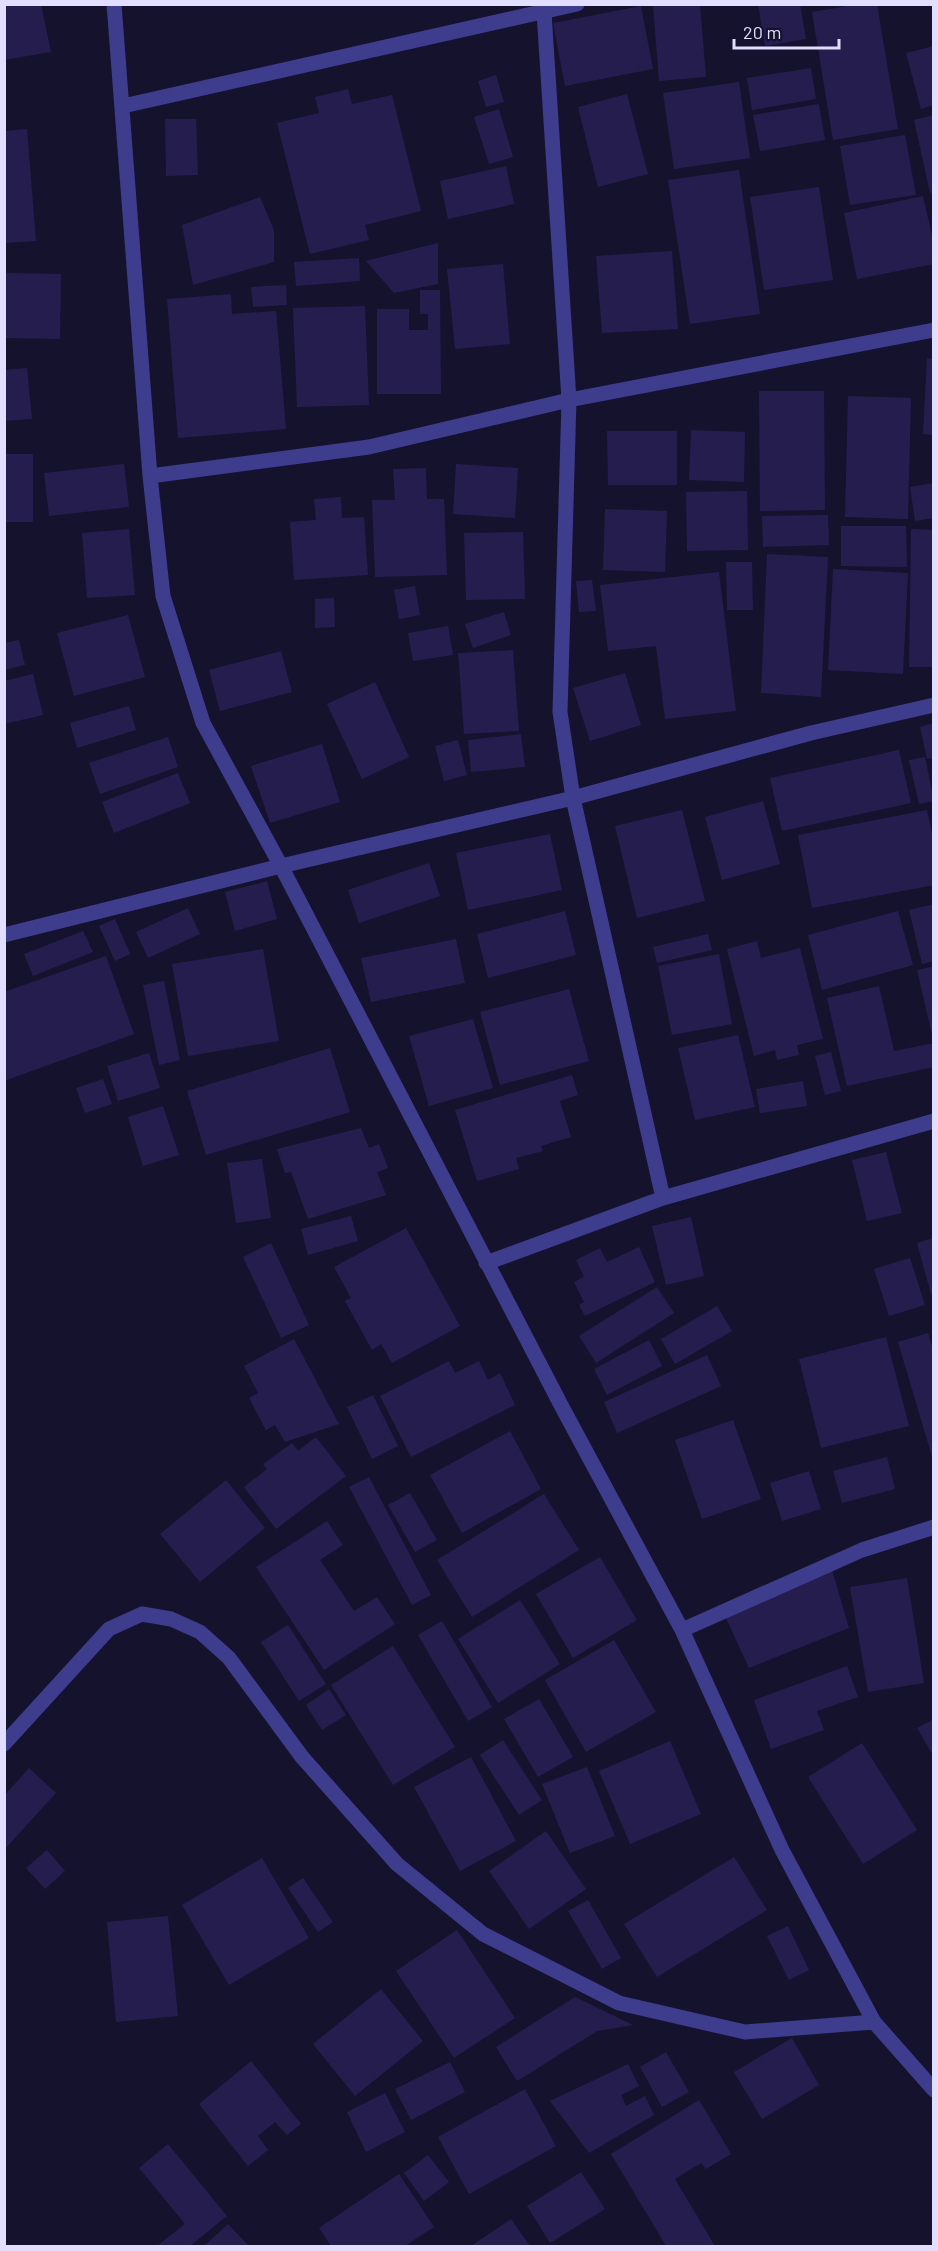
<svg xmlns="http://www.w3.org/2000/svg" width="938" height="2251" font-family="Barlow,sans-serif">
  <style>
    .building { fill: #261d4f }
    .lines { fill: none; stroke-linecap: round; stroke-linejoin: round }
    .street { stroke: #3d3c8d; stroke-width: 15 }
  </style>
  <rect width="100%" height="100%" fill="#15122e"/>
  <path class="building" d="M10,4H41L51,52L4,60V6Z
    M700,4L706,77L659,81L653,5Z
    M758,4H800L806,39L765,46Z
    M859,4H877L898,129L833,140L812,12Z
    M641,6L653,69L565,86L553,23Z
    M934,46V105L921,109L906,53Z
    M811,68L816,99L752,110L747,78Z
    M496,75L504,102L486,107L478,81Z
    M739,82L750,158L674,169L663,93Z
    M348,89L352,104L392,95L421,211L365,225L369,240L310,254L277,123L319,113L315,97Z
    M627,94L648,174L598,187L578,107Z
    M819,104L825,140L760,151L753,115Z
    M499,109L513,157L489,164L474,117Z
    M934,115V192L930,193L914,120Z
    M165,119H196L198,175L166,176Z
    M27,129L36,241L4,243V131Z
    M905,135L916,195L850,205L840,146Z
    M506,166L514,204L448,219L440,181Z
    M739,170L760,314L690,324L668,180Z
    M819,187L833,280L764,290L750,197Z
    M923,196L934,245V264L857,279L844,213Z
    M260,197L274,230V262L193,285L182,225Z
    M438,243V284L394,293L366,261Z
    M672,251L678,329L602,333L596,256Z
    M359,258L360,281L296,286L294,262Z
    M503,264L510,344L455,349L447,269Z
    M4,273L61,274L60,339L4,338Z
    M286,285L287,305L253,307L251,287Z
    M420,290H440L441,394H377V309H409V330H428V314H420Z
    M231,294L232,314L276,311L286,429L178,438L167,299Z
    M365,306L369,405L297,407L293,308Z
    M927,358L934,359V435L923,434Z
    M27,368L32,419L4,421V370Z
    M759,391H824L825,510L760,511Z
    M848,396L911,398L908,519L845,517Z
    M691,430L745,432L744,482L689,480Z
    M607,431H677V485H608Z
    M4,454H33V522H4Z
    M124,464L129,507L49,516L44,473Z
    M456,464L518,468L515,518L453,514Z
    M426,468L427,499H444L447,575L375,577L372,500H395L393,469Z
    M934,483V518L915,521L910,487Z
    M747,491L748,550L687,551L686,492Z
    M341,497L342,518L364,517L368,575L294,580L290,522L316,520L314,499Z
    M605,509L667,511L665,572L603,570Z
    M828,515L829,545L763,547L762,516Z
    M841,526H906L907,567L841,566Z
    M129,529L135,595L87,598L82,533Z
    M911,529L934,530V667H909Z
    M523,532L525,599L466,600L464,533Z
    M767,554L828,557L821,697L761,693Z
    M726,562H752L753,610H727Z
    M833,569L908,573L903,674L828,670Z
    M719,572L736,711L665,719L656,646L608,651L600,585Z
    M592,580L596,611L579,612L576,581Z
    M415,586L420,615L399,619L394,590Z
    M334,598L335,627L315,628V599Z
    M504,612L511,635L473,648L465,624Z
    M128,615L145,677L74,696L57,633Z
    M448,626L453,655L413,661L408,633Z
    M19,640L25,665L4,670V643Z
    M513,650L519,731L464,734L458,653Z
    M281,651L292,692L220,711L209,670Z
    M625,673L641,725L590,741L573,688Z
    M33,674L43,715L4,724V681Z
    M375,682L409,757L362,779L327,704Z
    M129,706L136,730L77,748L70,723Z
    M934,723V758L927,759L920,727Z
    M521,734L525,767L471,772L468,740Z
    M168,737L178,767L100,794L89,763Z
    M458,740L467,775L444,781L435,746Z
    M322,744L340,802L270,823L251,766Z
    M899,750L911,803L782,831L770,778Z
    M925,757L934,801L919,804L909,760Z
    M178,773L190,803L114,833L102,802Z
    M763,801L780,864L722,880L705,817Z
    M682,810L705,901L637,918L615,826Z
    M927,810L934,842V885L812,908L798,835Z
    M550,834L562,890L468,910L456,853Z
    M429,863L440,896L359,923L348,890Z
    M267,881L277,919L235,931L225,892Z
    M934,904V961L922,964L909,910Z
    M188,908L200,934L148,958L136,932Z
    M565,911L576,955L488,978L477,934Z
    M898,911L913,965L822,990L808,935Z
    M115,919L130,954L115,961L99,926Z
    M83,931L93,952L33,976L24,954Z
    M708,934L712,950L657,963L653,947Z
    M456,939L465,983L371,1002L361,958Z
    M757,941L761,958L800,948L823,1039L797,1045L799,1055L777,1060L775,1050L754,1056L727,949Z
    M263,949L279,1041L188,1056L172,964Z
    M719,954L732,1024L672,1035L658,966Z
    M106,956L134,1034L4,1081V992Z
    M934,966V1039H933L917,970Z
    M164,981L180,1060L159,1065L143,985Z
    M879,986L894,1051L934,1043V1067L847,1086L827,998Z
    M569,989L589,1061L500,1085L480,1012Z
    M473,1019L493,1088L429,1106L409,1036Z
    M738,1035L755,1107L695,1120L678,1048Z
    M330,1048L350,1112L206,1155L187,1091Z
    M831,1052L841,1091L825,1095L815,1056Z
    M149,1053L160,1088L118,1101L107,1066Z
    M572,1075L578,1095L560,1101L571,1137L541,1146L543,1151L516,1158L519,1169L477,1181L455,1110Z
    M103,1079L112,1104L85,1113L76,1088Z
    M803,1081L807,1106L760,1113L756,1089Z
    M163,1106L179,1155L143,1166L128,1117Z
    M361,1128L369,1148L379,1144L388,1168L377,1172L386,1195L308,1219L291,1172L285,1173L277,1149Z
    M886,1152L902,1213L867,1221L852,1160Z
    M262,1159L271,1218L236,1223L227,1163Z
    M351,1216L358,1241L308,1255L301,1229Z
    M691,1217L704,1276L666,1285L652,1226Z
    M406,1228L460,1326L392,1363L381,1344L372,1350L345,1301L351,1298L334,1267Z
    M934,1238V1293L931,1294L917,1243Z
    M271,1243L309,1325L281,1338L243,1257Z
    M639,1247L655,1282L585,1316L579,1305L584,1302L574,1282L584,1277L576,1260L600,1248L607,1262Z
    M910,1258L925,1305L889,1316L874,1269Z
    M657,1287L674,1313L596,1363L579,1336Z
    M717,1306L732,1331L675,1364L661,1339Z
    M928,1333L934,1353L933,1460L898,1342Z
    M886,1337L909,1426L821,1448L799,1359Z
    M294,1339L339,1424L285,1442L275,1425L266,1430L249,1398L258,1393L244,1366Z
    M649,1340L662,1366L607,1395L594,1369Z
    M707,1355L721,1386L617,1433L604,1402Z
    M449,1361L455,1373L479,1361L488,1380L500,1373L515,1405L411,1457L380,1396Z
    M373,1395L398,1446L372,1459L347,1407Z
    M733,1420L761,1499L702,1519L675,1440Z
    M510,1431L541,1489L462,1533L430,1475Z
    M316,1437L346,1476L276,1529L244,1487L267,1469L263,1464L292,1443L298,1451Z
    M887,1457L895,1489L842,1503L833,1471Z
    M809,1471L821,1509L782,1521L770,1483Z
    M369,1477L431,1595L412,1605L349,1487Z
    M226,1480L265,1528L200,1582L160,1534Z
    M410,1493L437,1540L415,1552L388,1505Z
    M544,1494L579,1550L472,1617L437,1560Z
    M327,1521L343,1545L320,1560L354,1611L377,1597L395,1624L324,1670L256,1567Z
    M600,1557L637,1620L573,1658L536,1594Z
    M832,1570L849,1628L749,1668L725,1616Z
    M907,1578L924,1683L868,1692L850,1587Z
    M520,1600L560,1664L498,1703L458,1639Z
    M442,1621L492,1707L468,1721L418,1635Z
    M288,1625L326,1684L299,1701L261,1642Z
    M614,1640L656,1712L586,1752L545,1680Z
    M393,1646L455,1747L393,1785L331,1685Z
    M847,1666L858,1697L817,1711L824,1730L771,1749L754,1700Z
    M329,1689L346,1715L322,1730L306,1705Z
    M539,1699L573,1757L538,1777L504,1719Z
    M934,1719V1757L917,1728Z
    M503,1740L542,1800L519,1815L480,1755Z
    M670,1741L701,1814L630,1844L599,1771Z
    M862,1743L917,1830L863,1864L808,1777Z
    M471,1757L516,1841L460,1871L414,1787Z
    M587,1767L615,1836L570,1853L542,1784Z
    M29,1768L56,1793L4,1850V1796Z
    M546,1831L586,1889L529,1929L489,1871Z
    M47,1850L65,1871L45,1889L26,1868Z
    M734,1857L767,1910L657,1977L624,1924Z
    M262,1858L309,1938L229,1985L182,1905Z
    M303,1878L333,1922L318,1932L288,1888Z
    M588,1900L621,1958L602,1969L568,1911Z
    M168,1916L178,2016L116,2022L107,1922Z
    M788,1926L809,1970L789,1980L767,1936Z
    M457,1930L515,2018L454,2058L396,1971Z
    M381,1989L423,2041L355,2096L313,2044Z
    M575,1997L633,2025L597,2031L517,2081L496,2047Z
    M792,2038L819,2085L762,2119L734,2072Z
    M666,2052L689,2092L662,2107L640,2067Z
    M251,2061L301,2124L287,2135L275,2122L258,2136L268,2150L248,2166L199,2104Z
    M450,2062L465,2092L411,2120L395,2089Z
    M628,2064L639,2086L621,2095L626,2106L645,2096L654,2115L589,2153L550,2101Z
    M525,2089L556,2146L469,2194L438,2137Z
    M385,2093L405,2132L366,2152L347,2112Z
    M699,2100L731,2154L706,2169L701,2163L675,2179L715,2246H666L611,2154Z
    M168,2144L227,2216L190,2246H157L185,2224L139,2168Z
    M428,2155L449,2182L424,2201L404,2173Z
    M581,2172L605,2209L550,2243L527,2206Z
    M399,2174L434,2227L405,2246H331L319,2228Z
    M511,2219L530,2246H471Z
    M228,2224L249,2246H204Z"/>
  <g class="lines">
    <path class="street" d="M114,4L150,476L163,596L203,723L281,866L562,1407L682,1630L782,1850L874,2022L934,2090
      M544,12L569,400L560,712L573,798L663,1198
      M123,106L577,4
      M150,476L369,447L569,400L934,330
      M4,935L281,866L573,798L811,733L934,705
      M486,1263L663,1198L934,1121
      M682,1630L862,1550L934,1527
      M4,1744L109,1629L142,1614L171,1619L200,1632L229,1658L302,1757L397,1864L483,1934L619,2003L745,2032L874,2022"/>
  </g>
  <rect width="938" height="2251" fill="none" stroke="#e1deff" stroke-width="12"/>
  <path d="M734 39v9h105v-9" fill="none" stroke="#e1deff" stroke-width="3"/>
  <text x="743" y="39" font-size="18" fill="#e1deff" stroke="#15122e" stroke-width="4.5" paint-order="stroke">20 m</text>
</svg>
